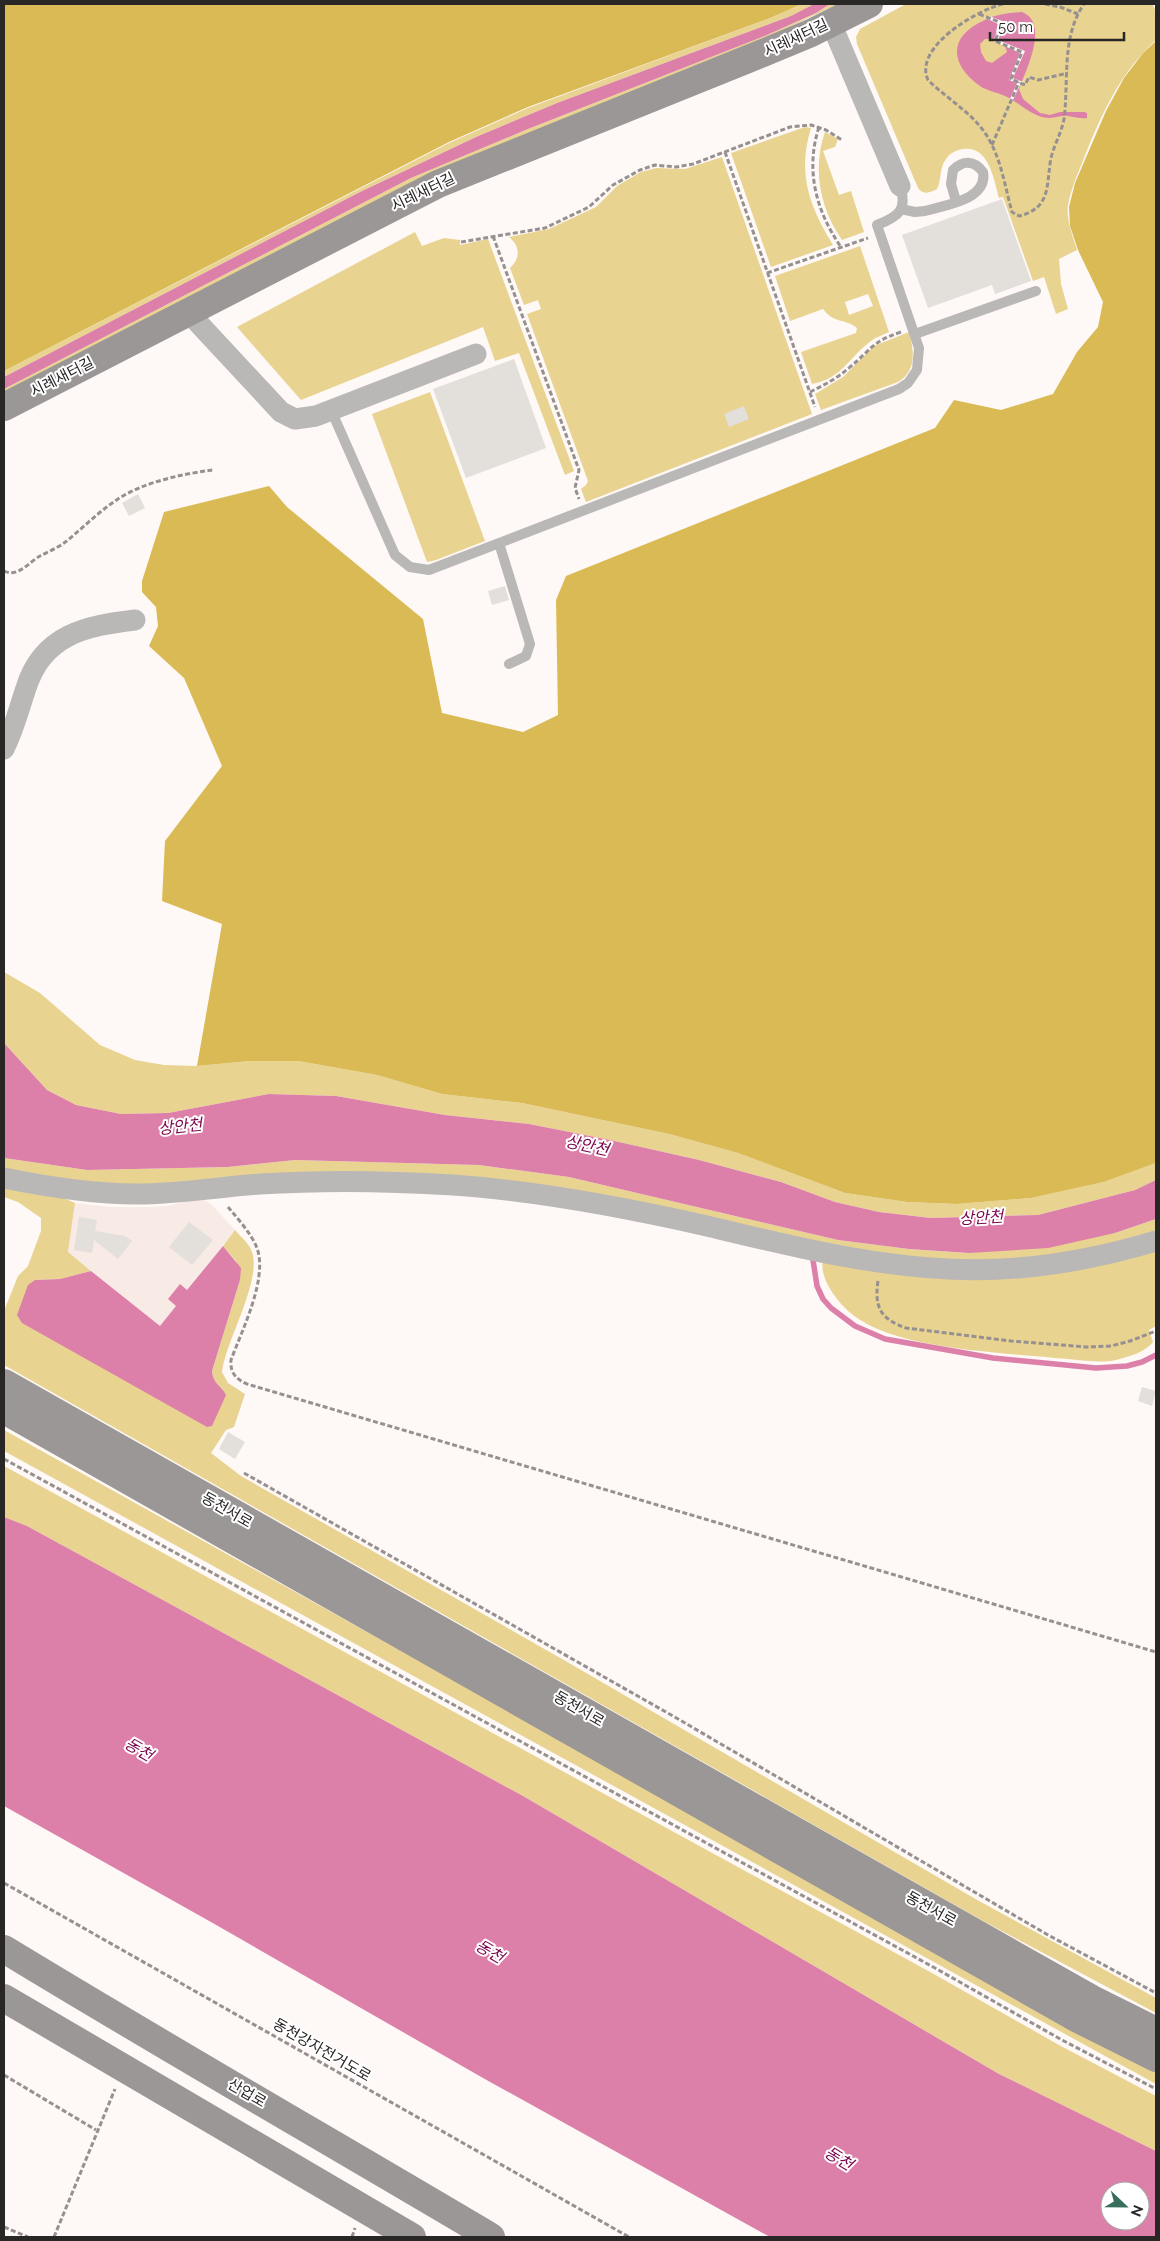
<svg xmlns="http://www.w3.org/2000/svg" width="1160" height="2241" font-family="Raleway,'Noto Sans KR',sans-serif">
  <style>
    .built { fill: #f8eae5 }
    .green { fill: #e9d391; fill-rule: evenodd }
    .forest { fill: #daba55 }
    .water { fill: #dc7fa9; fill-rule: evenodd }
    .pier { fill: #fef8f6 }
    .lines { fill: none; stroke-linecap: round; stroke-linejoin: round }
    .stream { stroke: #dc7fa9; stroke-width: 5.5 }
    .building { fill: #e3dfdb }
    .path { stroke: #969190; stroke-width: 3; stroke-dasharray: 5 2.5; stroke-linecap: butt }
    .lane { stroke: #bab7b7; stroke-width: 10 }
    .street { stroke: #bab7b7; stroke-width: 21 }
    .secondary { stroke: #9b9797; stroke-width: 28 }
    .labels { text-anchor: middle; stroke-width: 4; stroke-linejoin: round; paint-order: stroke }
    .street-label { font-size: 15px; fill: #292626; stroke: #fff }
    .water-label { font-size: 16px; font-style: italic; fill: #7b054b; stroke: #fff }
  </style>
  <rect width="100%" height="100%" fill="#fef8f6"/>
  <path class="built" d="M197,1199L206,1201L212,1205L235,1230L187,1290L169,1299L177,1305L160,1326L68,1252L75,1203L111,1207H145L168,1206Z"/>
  <path class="green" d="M802,4H814L791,16L557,103L476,137L360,192L4,377V371L449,143L528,108L770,18Z
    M830,4H838L4,396V389L411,178L528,129L767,35L816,13Z
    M906,4H1152L1156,11V40C1121,71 1101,115 1084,158C1078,173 1071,189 1068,205C1066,220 1073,236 1077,250L1059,259L1061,284L1068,309L1056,314L1044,277L1033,281L1003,197L999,198C994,180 989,145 963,149C956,150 950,153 946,159C939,168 942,179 937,189C930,193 923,195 918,188L857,44L856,37L860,29Z
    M805,127L811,128C797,173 809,206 833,245L771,267L731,153Z
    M825,132L838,139L835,147L823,151L839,195L851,191L864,232L842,240C820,208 812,169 825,132Z
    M722,157L812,414L586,502L581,489L586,485L588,481L527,314L541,309L538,300L524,305L510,268C521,258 520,246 509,237L549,229L596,207L617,186L641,172L656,168L685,169Z
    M415,232L422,246L444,238L460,240V245L488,239L574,471L565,475L519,353L495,361L483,327L301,400L237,327Z
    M860,246L889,332C883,335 876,337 871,341C850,356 842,379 812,384L801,352L856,333L857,328C845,318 834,324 823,309L790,321L775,276ZM868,294L873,306L849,315L845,302Z
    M909,332C914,350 917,371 898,382L821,410L815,394L843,377L874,346Z
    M430,392L485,541L436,560L427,562L372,414Z
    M4,972L40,993L100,1045L135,1060L164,1065L197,1066L250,1061H298L377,1075L442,1094L522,1103L669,1134L738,1153L845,1193L907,1202L957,1204L1031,1198L1104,1182L1156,1163V1180L1135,1190L1038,1215L931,1218L879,1212L835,1202L781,1182L699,1160L610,1140L529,1124L445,1115L336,1096L269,1094L168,1113L121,1114L76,1105L47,1090L4,1043Z
    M4,1158L87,1170L228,1167L295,1160L479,1165L569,1177L838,1240L909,1249L969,1253L1115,1233L1156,1219V1236L1080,1255L943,1265L566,1193L130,1186L4,1173Z
    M4,1182L54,1194L75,1203L68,1252L91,1271L60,1279L35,1280L224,1390C216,1384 213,1381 212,1371L240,1280L236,1261L223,1246L235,1230C241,1237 249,1243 252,1252C262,1281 226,1340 222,1372L228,1383L245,1394L234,1427L226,1430L211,1453L241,1476L569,1663L979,1901L1156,1998V2013L985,1922L4,1365V1311L18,1276L28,1266L41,1231V1218L18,1202L4,1197Z
    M1156,1246V1326L1149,1330L1153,1342C1146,1352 1128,1357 1116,1360C1097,1364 1075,1359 1055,1358C1003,1353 919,1349 873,1327C854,1318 839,1305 829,1287C824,1278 820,1267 824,1258L916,1272Z
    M4,1430L1156,2071V2084L4,1451Z
    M4,1466L932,1973L1059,2045L1156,2096V2151L999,2074L523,1796L27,1526L4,1517Z"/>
  <path class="forest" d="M4,4H802L770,18L528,107L449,142L4,371Z
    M1156,41V1163L1104,1182L1031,1198L957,1204L907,1202L845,1193L738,1153L669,1134L522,1103L442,1094L377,1075L298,1061H250L197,1066L222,924L162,901L165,841L222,766L184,678L149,646L158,626L156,607L142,592V581L164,512L269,486L287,507L423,619L442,713L523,732L558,715L556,600L566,576L935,428L954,400L1001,410L1053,394L1077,352L1098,327L1103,302L1078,250L1070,226L1069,207L1075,183L1106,111L1124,78L1143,53Z"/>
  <path class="water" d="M814,4H830L816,13L767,35L528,129L411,178L4,389V377L360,192L476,137L557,103L791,16Z
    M1022,12C1050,23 1026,70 1019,89L1023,99L1040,113L1050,115L1060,112H1084L1087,113V118C1081,119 1075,117 1068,116C1062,115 1056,118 1049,118C1033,118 1019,102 1005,96C997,92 987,91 980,86C949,64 948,36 985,20C997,14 1009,13 1022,12ZM985,39C996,40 1004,39 1007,52L992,63L986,61L981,52L980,44Z
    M4,1043L47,1090L76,1105L121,1114L168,1113L269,1094L336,1096L445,1115L529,1124L610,1140L699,1160L781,1182L835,1202L879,1212L931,1218L1038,1215L1135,1190L1156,1180V1219L1115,1233L1048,1248L969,1253L909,1249L838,1240L569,1177L479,1165L295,1160L228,1167L87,1170L4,1158Z
    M223,1246L241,1268L240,1280L212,1371C213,1384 221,1385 226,1395L212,1426L207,1427L22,1323L17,1315L28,1285L35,1280L60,1279L91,1271L160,1326L176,1306L168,1299L180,1284L187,1290Z
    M4,1517L27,1526L523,1796L999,2074L1156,2151V2237H770L483,2078L211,1922L4,1806ZM1110,2191H1140V2221H1110Z"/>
  <path class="pier" d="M989,16L1005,22L998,40L1025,51L1013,78L1023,82L1027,74L1022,85H1020L1012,102L1009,101L1017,83L1009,80L1020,53L993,41L1000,25L984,17Z"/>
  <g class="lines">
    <path class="stream" d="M813,1260L817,1286L823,1299L831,1308L855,1326L885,1339L993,1358L1096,1368L1127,1366L1142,1362L1156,1355"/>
  </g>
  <path class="building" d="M1002,199L1031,281L995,294L992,285L928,308L902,235Z
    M514,359L546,448L466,478L433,389Z
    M744,406L749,419L729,427L724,414Z
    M138,494L145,508L129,516L122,503Z
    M505,586L509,600L492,605L488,591Z
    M79,1217L97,1220L95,1231L125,1236L132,1241L118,1259L94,1240L92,1253L74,1250Z
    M189,1222L213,1240L192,1265L169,1247Z
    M1142,1387L1156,1391L1152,1406L1138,1401Z
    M228,1432L245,1442L235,1459L219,1449Z"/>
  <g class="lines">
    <path class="path" d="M1003,4C977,10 913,47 928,80C947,99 973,113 987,136C1001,158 1005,187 1012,212L1019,216C1052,208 1046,184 1051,158C1054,145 1061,134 1064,119C1069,80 1061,37 1084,4
      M1045,4L1060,7L1078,14
      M979,14L1002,23L995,41L1022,52L1011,79L1025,85L1029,77L1038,80L1068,73
      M819,127C805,170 816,211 841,247
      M992,145L1019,82
      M725,152L815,407
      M493,236L579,470L575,488L579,499
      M461,242L545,228L589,207L613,185L640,170L655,165L676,167L693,164L790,127L811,125L826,130L842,140
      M767,273L868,238
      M810,392C824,385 838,378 850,367C872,349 871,342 901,332
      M4,571C18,578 29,562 40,556C48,552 57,548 64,543C82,529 98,512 118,499C144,482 182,474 213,470
      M228,1207C238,1219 251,1233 257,1248C268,1279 242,1330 231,1360C230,1373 236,1379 247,1384L1156,1652
      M878,1281C874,1308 881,1319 906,1328L1011,1341L1087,1347L1111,1346L1130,1341L1156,1331
      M4,1459L935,1968L1062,2040L1156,2089
      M244,1473L673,1716L1048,1935L1156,1993
      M4,1883L629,2237
      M4,2075L96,2130
      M4,2227L28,2237
      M54,2237L115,2089
      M352,2237L355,2228"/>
    <path class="lane" d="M901,209L915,212L925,211C945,205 988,200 983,172C974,160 963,160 953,170L951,184L956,201
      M915,334L1036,291
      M331,410L395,555L410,567L429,570L899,389L908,383L917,370L919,348L877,225C898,217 908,210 900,186
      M499,543L530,644L526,656L509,664"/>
    <path class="street" d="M842,13L831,23L900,186
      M188,312L281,412L295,419L316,416L476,354
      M4,749C14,729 19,709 26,688C43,634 86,626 135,620
      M4,1178C48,1187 92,1194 137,1194C178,1194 219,1187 260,1184C324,1180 389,1181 453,1185C539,1191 623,1207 707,1226C787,1245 866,1265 948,1269C1019,1273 1089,1261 1156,1241"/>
    <path class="secondary" d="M4,407L438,184L763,53L811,33L869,4
      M4,1383L1092,1999L1156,2031
      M4,1410L1078,2019L1156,2058
      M4,1949C165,2047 329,2141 491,2237
      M4,1998L412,2237"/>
  </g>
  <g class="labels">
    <g class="street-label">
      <text transform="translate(796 38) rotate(-25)" y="5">시례새터길</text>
      <text transform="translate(423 192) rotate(-26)" y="5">시례새터길</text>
      <text transform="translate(62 377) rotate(-27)" y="5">시례새터길</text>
      <text transform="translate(227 1510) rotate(30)" y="5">동천서로</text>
      <text transform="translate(579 1709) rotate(30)" y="5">동천서로</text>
      <text transform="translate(931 1909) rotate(29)" y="5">동천서로</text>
      <text transform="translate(322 2050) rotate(30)" y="5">동천강자전거도로</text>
      <text transform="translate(247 2093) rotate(30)" y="5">산업로</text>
    </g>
    <g class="water-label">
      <text transform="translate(180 1126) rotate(-6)" y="6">상안천</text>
      <text transform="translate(587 1145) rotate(12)" y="6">상안천</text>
      <text transform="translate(981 1217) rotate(-3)" y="6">상안천</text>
      <text transform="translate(139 1749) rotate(30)" y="6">동천</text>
      <text transform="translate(490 1951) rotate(30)" y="6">동천</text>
      <text transform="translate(839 2158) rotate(31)" y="6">동천</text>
    </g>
  </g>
  <rect width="1160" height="2241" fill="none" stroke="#292626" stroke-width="10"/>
  <g transform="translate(1125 2206) rotate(112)"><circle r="24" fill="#ffffff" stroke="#a9a8a8"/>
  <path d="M0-4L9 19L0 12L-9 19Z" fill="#36705a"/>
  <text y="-8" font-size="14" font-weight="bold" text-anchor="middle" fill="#292626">N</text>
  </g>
  <path d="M990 32v8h134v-8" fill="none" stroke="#292626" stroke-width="2.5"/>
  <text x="998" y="32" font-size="15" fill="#292626" stroke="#ffffff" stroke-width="4" paint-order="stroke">50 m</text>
</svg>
